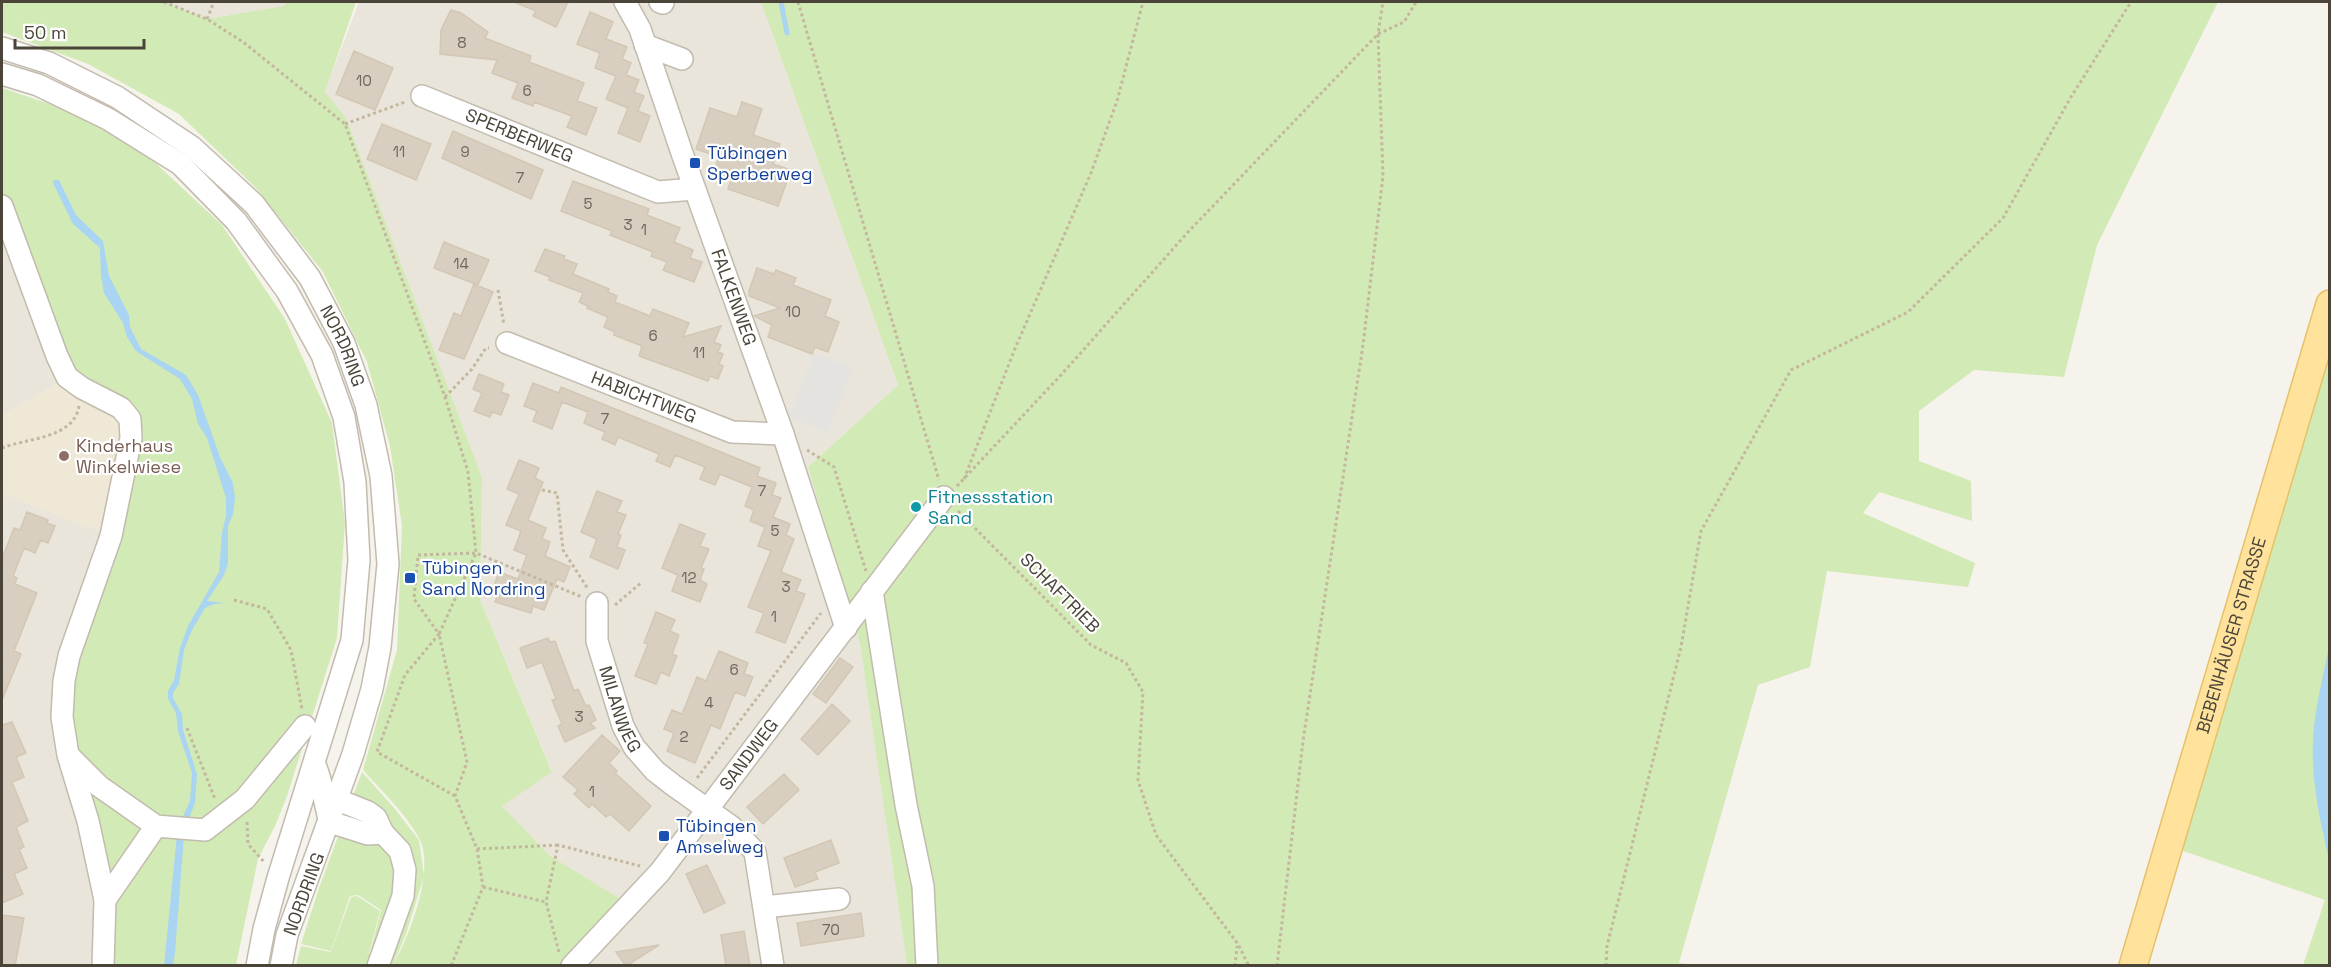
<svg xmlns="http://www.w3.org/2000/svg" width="2331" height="967" font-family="'Space Grotesk',sans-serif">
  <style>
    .residential { fill: #eae5da }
    .education { fill: #efe8d6 }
    .green { fill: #d2eab5 }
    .parking { fill: #e5e3e0 }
    .water { fill: #a9d4f2 }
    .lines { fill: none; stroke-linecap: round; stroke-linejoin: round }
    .stream { stroke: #a9d4f2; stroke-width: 5 }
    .building { fill: #d8cfc1; stroke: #d3c7b4; stroke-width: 1.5 }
    .minor-casing { stroke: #c2bbae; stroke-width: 24 }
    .major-casing { stroke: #e6c16a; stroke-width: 30 }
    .path { stroke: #c4b79f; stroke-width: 3; stroke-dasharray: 3 3; stroke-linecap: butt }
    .minor { stroke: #fff; stroke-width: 21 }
    .major { stroke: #ffe39c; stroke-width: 27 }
    .transit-dot { fill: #1a4fb4; stroke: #fff; stroke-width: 2 }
    .education-dot { fill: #8d6e63; stroke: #fff; stroke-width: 2 }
    .culture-dot { fill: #0f9aa8; stroke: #fff; stroke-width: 2 }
    .labels { text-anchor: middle; stroke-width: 4.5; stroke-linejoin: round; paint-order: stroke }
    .number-label { font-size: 15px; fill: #6e675b }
    .street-label { font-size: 18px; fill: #4b4439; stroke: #fff }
    .transit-label { font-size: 18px; fill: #164399; stroke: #fff; text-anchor: start }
    .education-label { font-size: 18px; fill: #785e54; stroke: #fff; text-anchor: start }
    .culture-label { font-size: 18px; fill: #0d838f; stroke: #fff; text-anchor: start }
  </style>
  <rect width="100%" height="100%" fill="#f6f3ec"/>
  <path class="residential" d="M164,2H285L283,6L207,19Z
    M359,2H761L898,385L808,467L860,644L907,965H561L624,901L549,856L501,805L552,771L480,600L482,478L325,91Z
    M2,206L121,408L88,821L103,965H2Z"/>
  <path class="education" d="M67,377L130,419L111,536L2,494V415Z"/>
  <path class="green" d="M2,2H164L207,19L283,6L286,2H356L325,92L346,118L482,478L480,600L552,772L502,806L550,856L624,901L561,965H296L301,946L331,952L351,897L357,896L380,911L369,954L383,960L370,953L381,910L358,895L350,896L331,951L301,944L319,888L362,772L395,809L419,840L424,876L406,934L393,965C409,937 436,869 419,838C405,813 382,791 363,770L397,650L402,526L390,446L367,362L323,272L255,187L179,114L88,64L2,32Z
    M761,2H2218L2097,245L2064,377L1974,370L1919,411V461L1971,481L1972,521L1879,492L1863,513L1975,563L1968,587L1827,571L1810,667L1758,685L1679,963L1705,966L907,965L860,644L808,467L898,385Z
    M2,88L71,111L149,157L222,225L285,319L332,423L345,523L337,638L287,796L275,826L258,859L236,965H103L105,900L62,717L130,419L82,388L2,206Z
    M2329,313V965H2303L2325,900L2169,846Z"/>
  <path class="parking" d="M814,353L853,368L828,432L789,417Z"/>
  <path class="water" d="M54,180H59L76,215L103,241L109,276L129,315L130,327L141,349L186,375L198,395L220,457L233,483L235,498L233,514L228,526V563L224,575L207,601L225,603L214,604L205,608L192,630L184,650L179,684L173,693V698L182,714L183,730L197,774L195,803L187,823L181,821L190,801L192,773L178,731L176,713L168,699V691L174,680L180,648L188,626L219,572L222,533L226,516V498L207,438L198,424L192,399L180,379L136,351L127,337L123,323L104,293L101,276L100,248L73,224L53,183Z
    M2329,646V859C2319,817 2309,771 2314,727C2317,700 2324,673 2329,646Z
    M177,834L184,835L175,953L173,965L164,966Z"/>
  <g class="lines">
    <path class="stream" d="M781,2L787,33"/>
  </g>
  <path class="building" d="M514,2H568L556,27L533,16L536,11Z
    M451,10L461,13L488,32L485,38L531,56L529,62L584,83L577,101L597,108L586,135L567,127L572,116L534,102L533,106L512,98L518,83L492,73L497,60L440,54L441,30Z
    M590,12L613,22L606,39L627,47L622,59L631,63L626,75L639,80L634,92L644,96L638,111L650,116L640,142L618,133L628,108L606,99L616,76L595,68L600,53L577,44Z
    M354,51L393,68L375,110L336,94Z
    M742,102L762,109L753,135L780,144L773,164L791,170L778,206L728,189L732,178L714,171L719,157L696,149L710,108L737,117Z
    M382,124L431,144L416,180L367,159Z
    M453,131L543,170L531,199L442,158Z
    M573,181L649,209L647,215L680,228L674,242L693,250L690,258L702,262L694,282L663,270L667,262L651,256L653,252L610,235L612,231L561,211Z
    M444,242L489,260L478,285L434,268Z
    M545,249L565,256L564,259L577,264L573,274L609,289L608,292L617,296L615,302L650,316L653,309L689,323L683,337L721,326L714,342L721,345L718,352L723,354L719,364L723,366L718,379L710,376L708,381L639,356L642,346L614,335L615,332L604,327L608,317L587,308L588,306L579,302L583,293L549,280L550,277L535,271Z
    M757,268L774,274L776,270L796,278L793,285L831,300L825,316L839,322L828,352L815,347L812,354L768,337L772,325L754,316L780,308L749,296V291Z
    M474,284L493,292L464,359L439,350L454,313L461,316Z
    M479,374L504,384L501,392L509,395L501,415L492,412L490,417L474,411L482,393L473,389Z
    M533,383L559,393L561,387L694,441L760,468L757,476L776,483L772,495L781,498L773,517L790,524L786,535L794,539L781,572L801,580L796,591L805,594L785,643L756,632L764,613L748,607L771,551L758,546L765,527L750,521L754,510L745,506L752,487L720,474L715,485L700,479L705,467L675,455L670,467L656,461L659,454L618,437L615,445L602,439L605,432L584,423L588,412L562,402L552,429L533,421L537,411L524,406Z
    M519,460L539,468L535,478L543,482L528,520L546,528L542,539L550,542L545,556L570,567L564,582L557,579L544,610L533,606L531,613L495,602L500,588L494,586L499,572L518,579L527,555L514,550L521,531L506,525L519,494L507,489Z
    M597,491L622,501L617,512L626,515L618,534L621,535L617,547L625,550L618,569L590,557L597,539L581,532Z
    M27,512L48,520L47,523L55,526L48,543L41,540L35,553L24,548L13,576L17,578L15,584L37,593L14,651L21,654L2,700V559L14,528L20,530Z
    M680,524L705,534L700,546L709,549L701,568L704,569L700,580L707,584L700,602L672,591L678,575L662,568Z
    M656,612L675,620L670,631L679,635L672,654L677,656L669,676L661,672L656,684L635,676L648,644L644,643Z
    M548,638L550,642L555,641L574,691L578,689L586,706L589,705L596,720L590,723L595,728L565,742L558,726L562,724L552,700L556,699L542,662L527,668L520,648Z
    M719,651L748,663L744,674L753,677L745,696L735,692L720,729L711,725L695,763L667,751L674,733L664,729L672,710L682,714L697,677L706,681Z
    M840,658L853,667L826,703L813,694Z
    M832,704L850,721L818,755L801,739Z
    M12,722L26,753L16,757L24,777L12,782L28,821L16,827L24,847L19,849L27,868L14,874L23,894L2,903V725Z
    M602,735L620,751L609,763L617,771L615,773L651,806L629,831L610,814L606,817L592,804L589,808L574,794L578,790L563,777Z
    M784,774L799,790L763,824L747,807Z
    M831,840L839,863L815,872L818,879L795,887L784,858Z
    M707,865L725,903L704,913L686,874Z
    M861,913L864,936L801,946L797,923Z
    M2,915L24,918L15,966H2Z
    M744,931L750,966H726L721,935Z
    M659,945L626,966L616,952Z"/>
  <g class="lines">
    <defs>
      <g id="minor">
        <path id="s1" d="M625,2L640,29L683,156L783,434L846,628"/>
        <path d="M660,2L663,3"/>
        <path d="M645,45L682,59"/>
        <path id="s2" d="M2,48L49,63L117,97L192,147L254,204L310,278L344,343L366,405L381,476L388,564L380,647L372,689L353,754L287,935L281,966"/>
        <path d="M2,74L38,85L108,119L180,164L236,221L287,291L322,355L344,417L355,482L359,560L352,640L278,878L264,929L257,966"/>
        <path id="s3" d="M422,96L658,192L694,189"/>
        <path d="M2,206L57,356L67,377L82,388L121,408L130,419L131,438L111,536L69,656L64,681L62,717L68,755L88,821L105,900L103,966"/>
        <path id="s4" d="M507,343L732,432L783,434"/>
        <path d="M872,591L906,805L923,886L927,966"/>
        <path id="s5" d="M597,603V641L623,726L634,747L655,771L673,785L732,827L755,852L773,966"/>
        <path d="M70,757L99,786L156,826L205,830L245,799L305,726"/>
        <path d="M315,765C323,783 324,803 330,822"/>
        <path d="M338,800L368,812L376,818L383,833L400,851L405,870L403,896L378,966"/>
        <path d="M330,822L368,834L383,833"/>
        <path d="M105,900L156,826"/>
        <path d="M764,907L839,899"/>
        <path id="s6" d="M572,966L660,872L944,497"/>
      </g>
      <g id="major">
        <path id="s7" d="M2133,966L2330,304"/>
      </g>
    </defs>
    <use href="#minor" class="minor-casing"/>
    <use href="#major" class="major-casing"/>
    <path class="path" d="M164,2L207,19L243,42L345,124L445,397L468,472L476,553L439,634L467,762L455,796L477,849L483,887L451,966
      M798,2L939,480
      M207,19L214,2
      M345,124L405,102
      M498,290L504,325
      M445,397L472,369L486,348H489
      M2,448C26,438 74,439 79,406
      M807,450L834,467L866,571
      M964,479L1014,351L1091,173L1117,101L1143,2
      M957,486L1061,375L1188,232L1378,34L1404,22L1416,2
      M542,490L557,493L563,550L588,589
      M958,511L1091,645L1126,663L1143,692L1138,780L1156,835L1238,944L1249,966
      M234,600L267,609L291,650L302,709
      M615,605L642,582
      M187,728L215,799
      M697,778L821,613
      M455,796L377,752L405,675L439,634L414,599L418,555L476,553L582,597
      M247,822L248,844L265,863
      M477,849L558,845
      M483,887L546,902
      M559,952L546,902L558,845L640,866
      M1235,966L1237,946
      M1277,966L1303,741L1363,345L1383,176L1378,34L1383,2
      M1606,966L1607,946L1681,647L1701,531L1791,370L1908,312L2003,218L2071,97L2131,2"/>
    <use href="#minor" class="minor"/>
    <use href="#major" class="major"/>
  </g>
  <g class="transit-dot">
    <rect x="689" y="157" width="12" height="12" rx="3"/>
    <rect x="404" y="572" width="12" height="12" rx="3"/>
    <rect x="658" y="830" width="12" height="12" rx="3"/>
  </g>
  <circle class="education-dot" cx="64" cy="456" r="6"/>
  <circle class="culture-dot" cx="916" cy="507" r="6"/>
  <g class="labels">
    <g class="number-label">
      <text x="462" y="48">8</text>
      <text x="364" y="86">10</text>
      <text x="527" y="96">6</text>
      <text x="399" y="157">11</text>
      <text x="465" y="157">9</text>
      <text x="520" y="183">7</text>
      <text x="588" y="209">5</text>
      <text x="628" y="230">3</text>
      <text x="644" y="235">1</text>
      <text x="461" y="269">14</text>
      <text x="793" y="317">10</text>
      <text x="653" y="341">6</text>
      <text x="699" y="358">11</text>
      <text x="605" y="424">7</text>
      <text x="762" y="496">7</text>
      <text x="775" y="536">5</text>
      <text x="689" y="583">12</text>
      <text x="786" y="592">3</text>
      <text x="774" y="622">1</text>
      <text x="734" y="675">6</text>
      <text x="709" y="708">4</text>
      <text x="579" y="722">3</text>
      <text x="684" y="742">2</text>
      <text x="592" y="797">1</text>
      <text x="831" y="935">70</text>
    </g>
    <g class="street-label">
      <text dy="6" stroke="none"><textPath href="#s3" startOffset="105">SPERBERWEG</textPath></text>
      <text dy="6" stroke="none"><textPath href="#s1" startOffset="315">FALKENWEG</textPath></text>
      <text dy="6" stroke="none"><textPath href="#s2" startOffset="468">NORDRING</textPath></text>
      <text dy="6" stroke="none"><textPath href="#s4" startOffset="147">HABICHTWEG</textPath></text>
      <text transform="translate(1060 593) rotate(45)" y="6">SCHAFTRIEB</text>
      <text dy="6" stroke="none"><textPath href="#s7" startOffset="345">BEBENHÄUSER STRASSE</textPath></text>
      <text dy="6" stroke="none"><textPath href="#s5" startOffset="110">MILANWEG</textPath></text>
      <text dy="6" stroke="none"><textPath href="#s6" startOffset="276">SANDWEG</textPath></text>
      <text transform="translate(304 894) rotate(-70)" y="6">NORDRING</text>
    </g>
    <g class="transit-label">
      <text x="707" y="159">Tübingen<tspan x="707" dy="21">Sperberweg</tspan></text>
      <text x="422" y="574">Tübingen<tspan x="422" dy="21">Sand Nordring</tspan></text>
      <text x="676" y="832">Tübingen<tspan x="676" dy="21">Amselweg</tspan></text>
    </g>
    <g class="education-label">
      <text x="76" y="452">Kinderhaus<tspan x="76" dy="21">Winkelwiese</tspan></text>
    </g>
    <g class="culture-label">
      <text x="928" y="503">Fitnessstation<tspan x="928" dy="21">Sand</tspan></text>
    </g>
  </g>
  <rect width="2331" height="967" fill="none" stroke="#4b4439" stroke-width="6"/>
  <path d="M15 39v9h129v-9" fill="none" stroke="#4b4439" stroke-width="3"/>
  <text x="24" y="39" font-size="18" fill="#4b4439" stroke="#ffffff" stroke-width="4.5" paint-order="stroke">50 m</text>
</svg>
